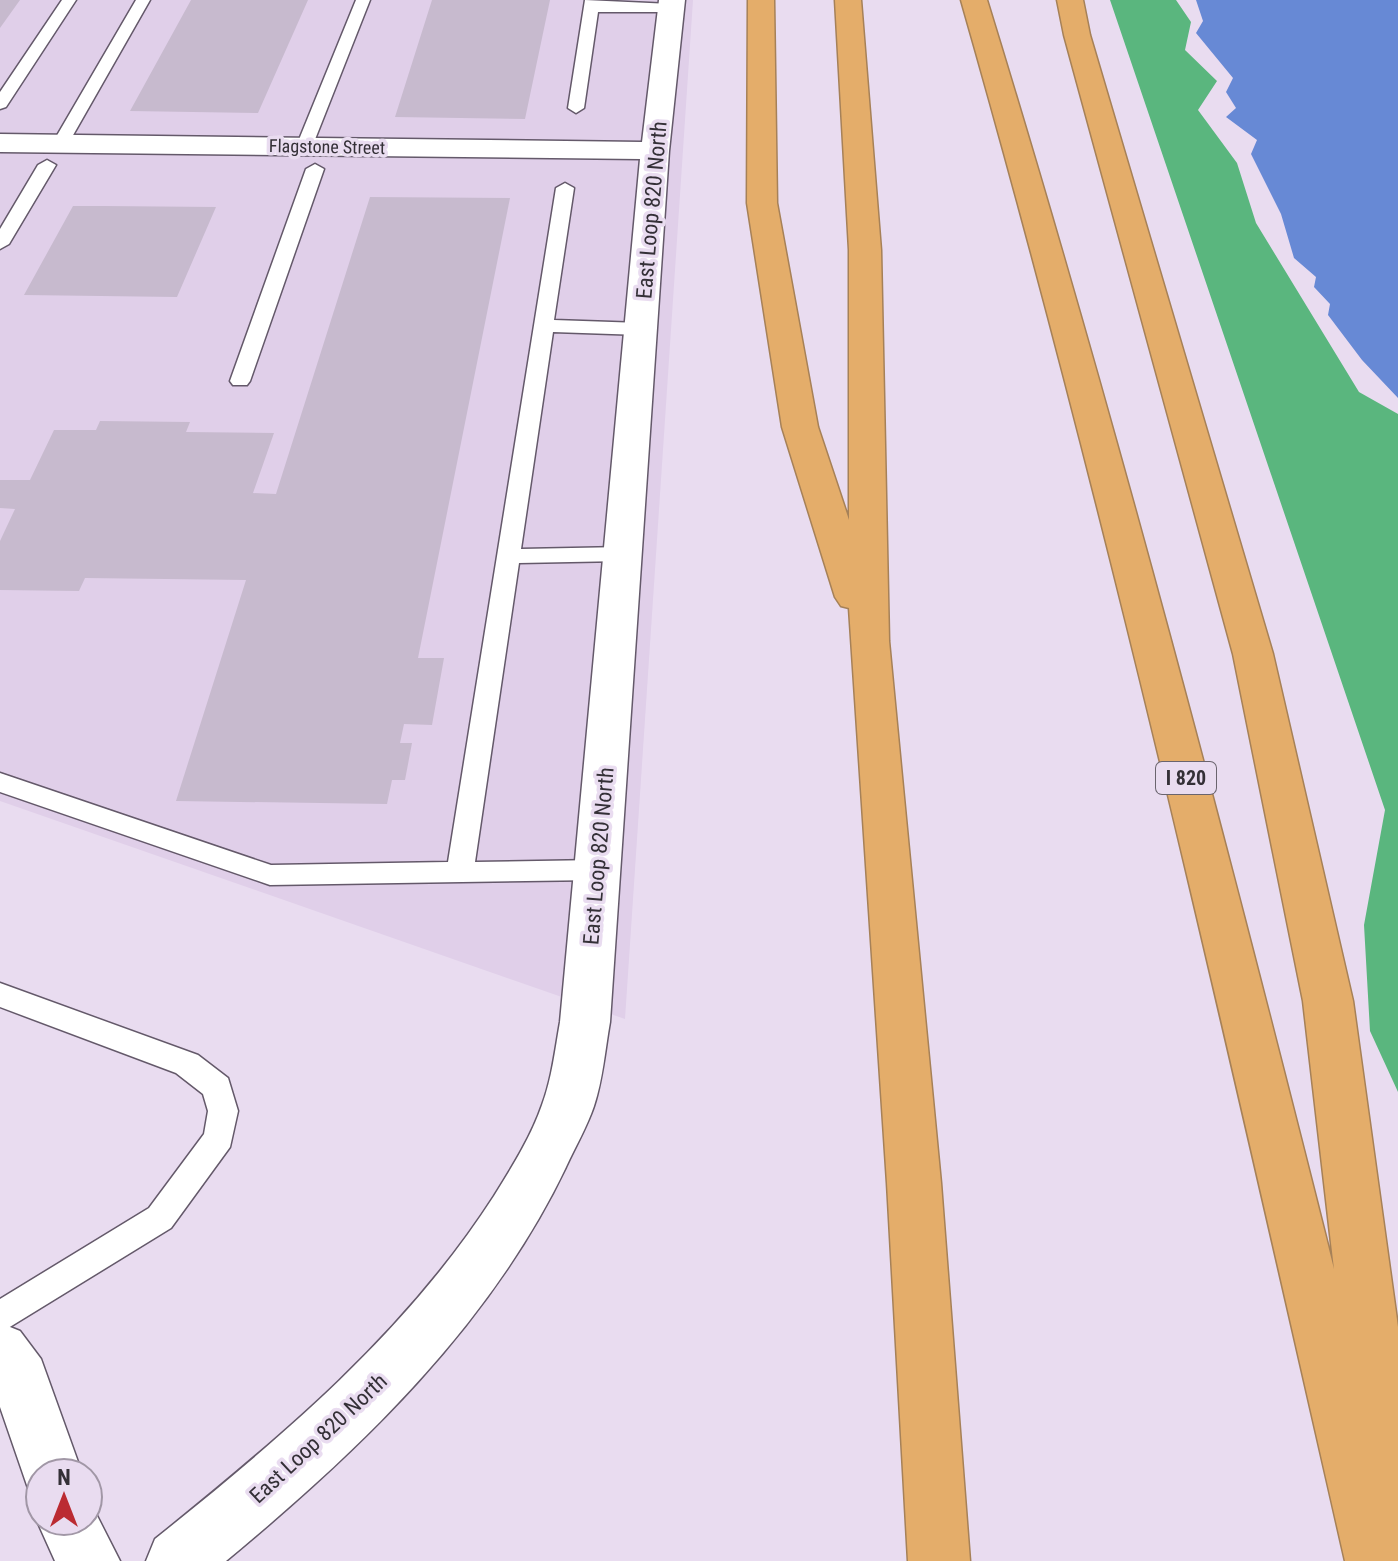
<svg xmlns="http://www.w3.org/2000/svg" width="1398" height="1561" font-family="'Roboto Condensed',sans-serif">
  <style>
    .built { fill: #e0cfe9 }
    .forest { fill: #5ab67e }
    .water { fill: #6789d5 }
    .building { fill: #c7bace }
    .lines { fill: none; stroke-linecap: round; stroke-linejoin: round }
    .service-casing { stroke: #64596a; stroke-width: 3 }
    .minor-casing { stroke: #64596a; stroke-width: 3 }
    .motorway-casing { stroke: #a68158; stroke-width: 3 }
    .service { fill: #fff; fill-rule: evenodd }
    .minor { fill: #fff; fill-rule: evenodd }
    .motorway { fill: #e4ad6a; fill-rule: evenodd }
    .labels { text-anchor: middle; stroke-width: 7; stroke-linejoin: round; paint-order: stroke }
    .far-street-label { font-size: 18px; fill: #343037; stroke: #e9dcf0 }
    .shield { fill: #e9dcf0; stroke: #6a646e; stroke-width: 2 }
    .shield-label { font-size: 20px; font-weight: bold; fill: #343037 }
    .street-label { font-size: 22px; fill: #343037; stroke: #e9dcf0 }
  </style>
  <rect width="100%" height="100%" fill="#e9dcf0"/>
  <path class="built" d="M0,0H693L625,1019L0,801Z"/>
  <path class="forest" d="M1110,0H1176L1191,22L1185,50L1217,81L1198,110L1237,163L1256,223L1359,392L1398,414V1092L1370,1031L1364,925L1385,810Z"/>
  <path class="water" d="M1196,0H1398V398L1362,360L1328,315L1330,304L1314,287L1316,277L1294,258L1281,214L1251,154L1257,140L1226,117L1236,108L1226,92L1233,78L1196,33L1203,21Z"/>
  <path class="building" d="M0,0H20L0,28Z
    M191,0H308L258,113L130,111Z
    M432,0H550L525,119L395,117Z
    M370,197L510,198L418,658H444L432,725L404,724L400,743H412L405,780H392L387,804L176,801L246,580L85,578L79,591L0,590V541L15,509L0,508V480H30L54,430H96L100,421L190,422L186,432L274,433L253,493L276,494Z
    M73,206H104L216,207L177,297L24,295Z"/>
  <g class="lines">
    <defs>
      <path id="service" d="M62,0H76L6,107L0,109V92Z
        M136,0H150L68,144L60,149L54,148L52,144Z
        M356,0H370L312,147L304,152L298,151L296,147Z
        M585,0L671,4L678,8L671,12H598L584,108L576,113L568,108Z
        M47,160L56,165L9,244L0,249V229L38,165Z
        M315,164L324,169L250,381L247,385H233L230,381L306,169Z
        M565,183L574,188L554,320L641,323L651,329L641,335L553,332L521,549L623,547L631,549L634,554L631,559L623,561L519,563L475,862L597,860L607,863L611,870L607,877L597,880L270,885L0,792V773L271,865L448,862L556,188Z
        M0,983L198,1055L228,1078L238,1111L230,1147L171,1228L0,1333V1299L149,1208L204,1134L208,1111L203,1094L176,1073L0,1007Z"/>
      <path id="minor" d="M659,0H685L669,151L610,1022C605,1050 603,1079 594,1106C587,1127 575,1147 566,1167C490,1326 360,1450 226,1561H146L155,1539C281,1438 406,1333 494,1196C512,1167 531,1137 542,1105C552,1078 555,1050 560,1022L640,159L0,152V134L642,142Z
        M0,1323L20,1331L41,1359L82,1473H40V1498L30,1494L0,1407Z
        M88,1498L120,1561H55L37,1521L40,1514V1521H88Z"/>
      <path id="motorway" d="M748,0H774L777,203L818,427L849,520V250L835,0H861L881,250L889,641L941,1183L970,1561H908L887,1183L849,608L841,606L835,597L782,427L747,203Z
        M961,0H987C1116,419 1227,843 1334,1269L1303,1001L1233,654L1064,35L1057,0H1083L1090,35L1273,654L1353,1001L1398,1327V1561H1345C1226,1038 1109,516 961,0Z"/>
    </defs>
    <use href="#service" class="service-casing"/>
    <use href="#minor" class="minor-casing"/>
    <use href="#motorway" class="motorway-casing"/>
    <use href="#service" class="service"/>
    <use href="#minor" class="minor"/>
    <use href="#motorway" class="motorway"/>
  </g>
  <g class="labels">
    <g class="far-street-label">
      <text transform="translate(327 147) rotate(1)" y="6">Flagstone Street</text>
    </g>
    <rect class="shield" x="1156" y="762" width="60" height="32" rx="6"/>
    <g class="shield-label">
      <text x="1186" y="785">I 820</text>
    </g>
    <g class="street-label">
      <text transform="translate(651 210) rotate(-85)" y="8">East Loop 820 North</text>
      <text transform="translate(598 856) rotate(-85)" y="8">East Loop 820 North</text>
      <text transform="translate(318 1438) rotate(-43)" y="8">East Loop 820 North</text>
    </g>
  </g>
  <g transform="translate(64 1497)"><circle r="38" fill="#e9dcf0" stroke="#a197a6" stroke-width="2"/>
  <path d="M0-6L14 30L0 20L-14 30Z" fill="#bb2b32"/>
  <text y="-12" font-size="22" font-weight="bold" text-anchor="middle" fill="#343037">N</text>
  </g>
</svg>
